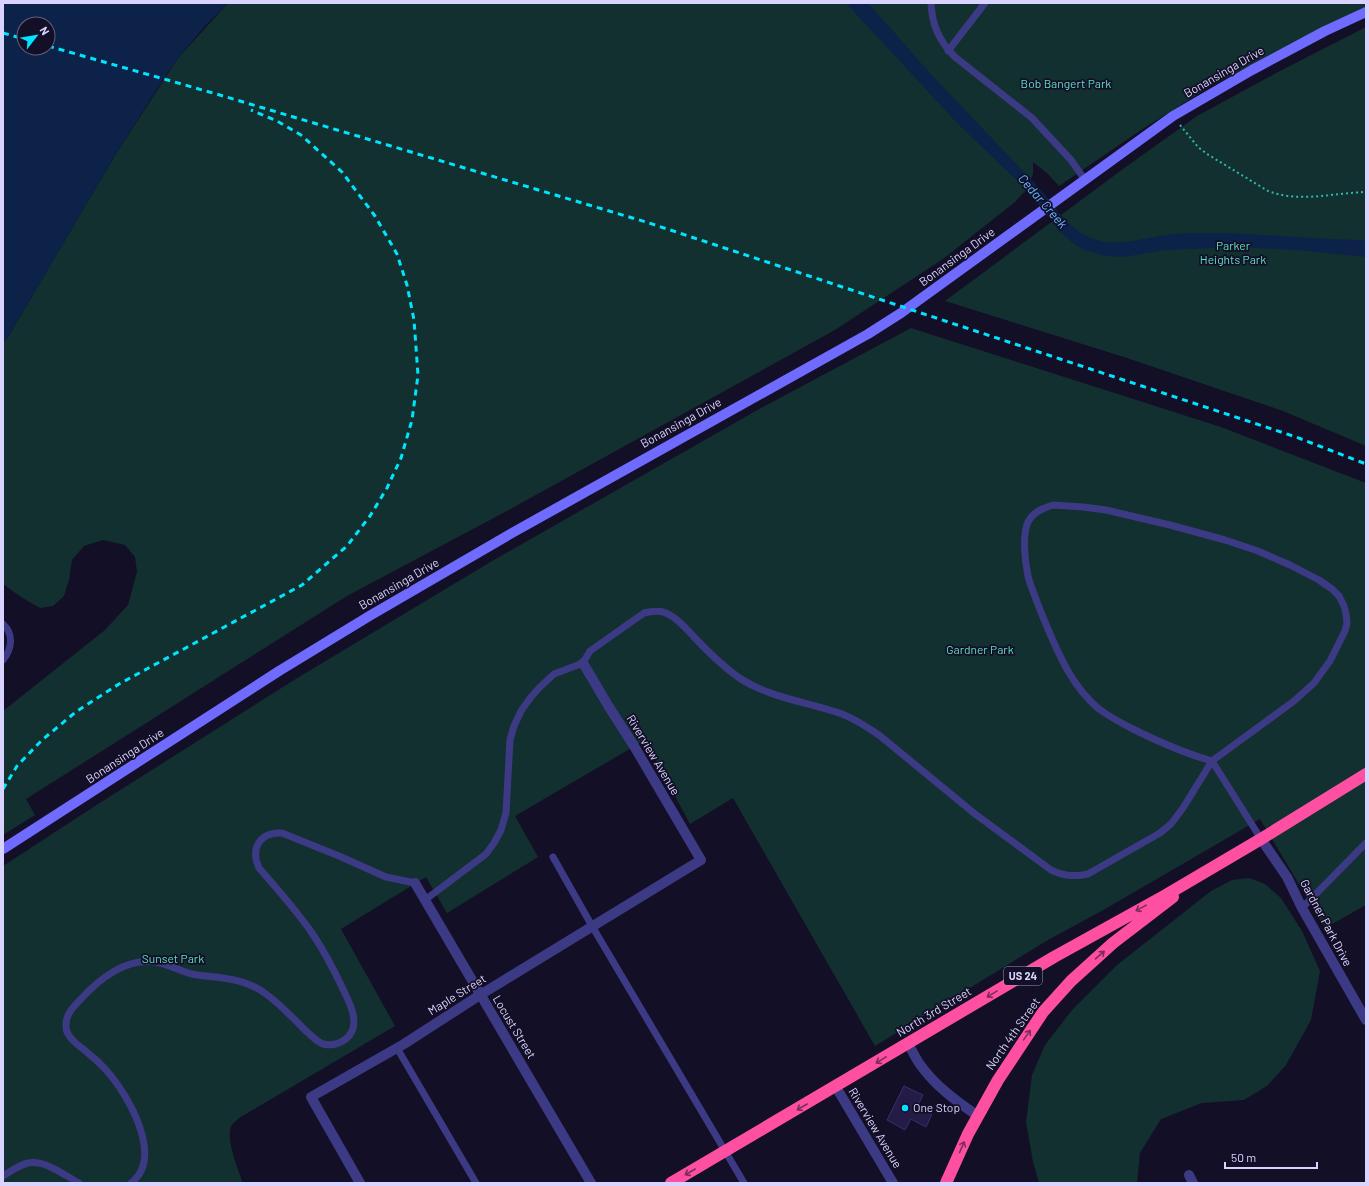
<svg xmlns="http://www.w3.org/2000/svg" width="1369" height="1186" font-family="Barlow,sans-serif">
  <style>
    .green { fill: #12302f }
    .water { fill: #0c2248; fill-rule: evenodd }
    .building { fill: #241b47; stroke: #3b2d73 }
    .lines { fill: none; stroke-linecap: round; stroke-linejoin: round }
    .path { stroke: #2fb8b0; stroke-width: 2; stroke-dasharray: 2 3; stroke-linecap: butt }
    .lane { stroke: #3d3a85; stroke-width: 7 }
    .street { stroke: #3d3a85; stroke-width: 10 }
    .secondary { stroke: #6f6bff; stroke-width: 10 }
    .highway { stroke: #ff4fa3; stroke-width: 12 }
    .rail { stroke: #00e5ff; stroke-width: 3; stroke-dasharray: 6 5; stroke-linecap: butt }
    .oneway { stroke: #7d2c5e }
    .poi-dot { fill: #00e5ff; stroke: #130f26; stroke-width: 1.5 }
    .labels { text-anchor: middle; stroke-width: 3.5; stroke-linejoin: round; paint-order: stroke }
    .shield { fill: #130f26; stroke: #9e99be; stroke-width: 1 }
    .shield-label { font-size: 11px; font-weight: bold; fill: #d9d4ff }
    .street-label { font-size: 12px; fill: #d9d4ff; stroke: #130f26 }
    .park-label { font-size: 12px; fill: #5fe0c0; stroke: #130f26 }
    .poi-label { font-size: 12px; fill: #d9d4ff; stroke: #130f26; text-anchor: start }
    .water-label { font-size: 13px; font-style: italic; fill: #62b6ff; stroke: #130f26 }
  </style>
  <rect width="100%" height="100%" fill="#130f26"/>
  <path class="green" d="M228,3H1366V7L1332,23L1211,86L1141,130L1059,186L1047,173L1033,162V174L1026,190L1015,202L943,259L835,330L505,512L347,596L26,799L35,815L3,835V711L105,630L128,605L137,572L135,557L125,545L103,540L84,546L72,560L69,580L64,596L53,606L40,608L21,597L3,584V342L8,337L114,157L178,58Z
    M1366,27V446L1283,411L1127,358L945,301L1123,169L1197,116L1276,73Z
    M911,328L1221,427L1366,483V905L1325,928L1260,819L1107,908L1048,940L875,1046L733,798L690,824L645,740L515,816L538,857L447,913L426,877L341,929L395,1026L239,1118C235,1122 230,1125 230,1131C228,1144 238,1170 243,1183H3V866L95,806L294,680L492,561L761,408Z
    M1249,878L1265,884L1281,898L1302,931L1320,971L1311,1020L1286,1065L1267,1086L1244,1100L1202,1103L1161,1119L1140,1153L1137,1183H1039L1033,1162L1026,1122L1032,1075L1045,1045L1072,1010L1117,965L1211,891L1232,880Z"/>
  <path class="water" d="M3,3H228L205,26L178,58L166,75L114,157L8,337L3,342ZM24,24H48V48H24Z
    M846,3H868L929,72L1037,186C1056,206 1065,227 1091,238C1119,249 1147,236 1175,234C1189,233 1204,233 1218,233C1266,234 1314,239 1361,240L1366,241V257L1296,250L1236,247L1166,250L1124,257L1106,256L1084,250L1073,243L1060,232L1030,193L957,123Z"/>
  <path class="building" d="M904,1086L923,1095L917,1107L932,1114L926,1127L911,1119L905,1130L887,1120Z"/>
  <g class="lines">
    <path class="path" d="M1180,125L1198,147L1207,154L1268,191C1300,203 1333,193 1366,192"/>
    <path class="lane" d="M931,3C932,25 939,41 955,57L1032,118L1071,160L1085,180
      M948,51L985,3
      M1053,505L1083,507L1106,510L1170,525L1225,540L1258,551L1290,565L1319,580L1332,589L1339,596L1344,606L1346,614L1347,623L1345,631L1330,661L1314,683L1294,701L1212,761C1184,753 1159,742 1133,729C1121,723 1110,717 1099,709C1087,699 1076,685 1068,671C1056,650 1046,625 1037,602C1034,593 1030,585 1028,576C1025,562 1022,535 1028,522C1033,512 1043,508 1053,505Z
      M3,624C14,634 12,649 3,660
      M553,857L592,926L744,1183
      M425,900L486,854L494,843L501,830L506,813L510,740L514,726L521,711L531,697L540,687L554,674L583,663L590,651L644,613C652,611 661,610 668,614C679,619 687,630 695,638C708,652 723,666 738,677C769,698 808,702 842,714C855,719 867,727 879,735L975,814L1051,870C1064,876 1074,877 1088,874L1160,833L1171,824L1183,808L1212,761L1261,839
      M1302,908L1366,843
      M397,1048L476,1183
      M3,1176C11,1171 19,1165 28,1163C46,1160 64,1175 79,1183
      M131,1183C165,1157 127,1093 106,1070C101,1065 96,1059 90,1055C82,1047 71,1042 67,1032C63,1018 71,1009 80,1000C99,979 125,958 155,962C170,964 182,973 197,975C221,978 245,978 266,994C280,1004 293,1018 306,1031C311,1035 317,1042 323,1044C332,1046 340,1044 347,1038C362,1024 349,1002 342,987C334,970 325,953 314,936C298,912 278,890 259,868C250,848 260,832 282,833L339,856L386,877L415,883"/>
    <path class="street" d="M1261,839L1287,877L1302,908L1366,1020
      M415,883L591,1183
      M908,1044C912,1050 915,1057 919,1063C934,1085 956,1101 978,1116
      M836,1087L893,1183
      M1189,1175L1193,1183
      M360,1183L311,1097L404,1044L480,995L701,860L634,746L609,707L583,663"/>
    <path class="secondary" d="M3,849L279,671L371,615L512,533L868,334L901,313L1173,116L1252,70L1325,31L1366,12"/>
    <path class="highway" d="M671,1183L1054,957L1166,895L1261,839L1366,774
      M946,1183L968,1134L998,1080L1043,1012L1071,981L1113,943L1173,897"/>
    <path class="rail" d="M3,33L24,39
      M48,46L213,93L646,222L1296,437L1366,464
      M3,789L17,766L42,740L77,711L119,684L302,585L347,546L370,516L387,488L401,458L412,420L418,375L414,320L407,285L397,254L375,216L342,172L301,135L277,121L251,110"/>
  </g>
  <defs><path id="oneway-shaft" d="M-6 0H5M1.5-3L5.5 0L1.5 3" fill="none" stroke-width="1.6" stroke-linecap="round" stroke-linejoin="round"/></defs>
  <g class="oneway">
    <use href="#oneway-shaft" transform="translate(1141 908) rotate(151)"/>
    <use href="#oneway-shaft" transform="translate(1100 955) rotate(-41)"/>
    <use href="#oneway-shaft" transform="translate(992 994) rotate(149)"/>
    <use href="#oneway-shaft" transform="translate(1027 1035) rotate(-55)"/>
    <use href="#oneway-shaft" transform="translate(881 1060) rotate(149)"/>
    <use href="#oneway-shaft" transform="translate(802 1107) rotate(150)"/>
    <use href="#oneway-shaft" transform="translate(962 1147) rotate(-66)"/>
    <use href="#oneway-shaft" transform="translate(690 1172) rotate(150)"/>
  </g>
  <circle class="poi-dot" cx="905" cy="1108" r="4"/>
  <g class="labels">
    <rect class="shield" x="1004" y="967" width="38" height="18" rx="3"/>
    <g class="shield-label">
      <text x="1023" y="980">US 24</text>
    </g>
    <g class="street-label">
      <text transform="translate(1224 72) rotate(-30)" y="4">Bonansinga Drive</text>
      <text transform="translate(957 257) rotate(-36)" y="4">Bonansinga Drive</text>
      <text transform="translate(681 423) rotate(-29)" y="4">Bonansinga Drive</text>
      <text transform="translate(399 584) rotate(-30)" y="4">Bonansinga Drive</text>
      <text transform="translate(653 755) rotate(59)" y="4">Riverview Avenue</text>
      <text transform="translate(125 756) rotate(-33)" y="4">Bonansinga Drive</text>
      <text transform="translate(1326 923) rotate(62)" y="4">Gardner Park Drive</text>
      <text transform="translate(457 995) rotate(-32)" y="4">Maple Street</text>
      <text transform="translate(934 1012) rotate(-31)" y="4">North 3rd Street</text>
      <text transform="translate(514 1027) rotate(59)" y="4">Locust Street</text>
      <text transform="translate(1013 1034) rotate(-55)" y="4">North 4th Street</text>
      <text transform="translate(875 1128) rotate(59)" y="4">Riverview Avenue</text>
    </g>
    <g class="park-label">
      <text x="1066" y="88">Bob Bangert Park</text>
      <text x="1233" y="250">Parker<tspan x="1233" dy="14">Heights Park</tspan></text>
      <text x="980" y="654">Gardner Park</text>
      <text x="173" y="963">Sunset Park</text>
    </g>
    <g class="poi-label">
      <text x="913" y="1112">One Stop</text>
    </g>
    <g class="water-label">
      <text transform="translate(1043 201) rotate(49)" y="5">Cedar Creek</text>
    </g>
  </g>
  <rect width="1369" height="1186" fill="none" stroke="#d9d4ff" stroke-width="8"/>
  <g transform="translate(36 36) rotate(59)"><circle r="19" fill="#130f26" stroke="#625e7d"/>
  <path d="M0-3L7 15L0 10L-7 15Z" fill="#00e5ff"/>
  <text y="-6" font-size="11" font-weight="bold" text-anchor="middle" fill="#d9d4ff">N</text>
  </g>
  <path d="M1225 1162v6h92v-6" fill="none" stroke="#d9d4ff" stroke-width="2"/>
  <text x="1231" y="1162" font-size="12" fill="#d9d4ff" stroke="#130f26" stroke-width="3" paint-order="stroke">50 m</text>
</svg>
